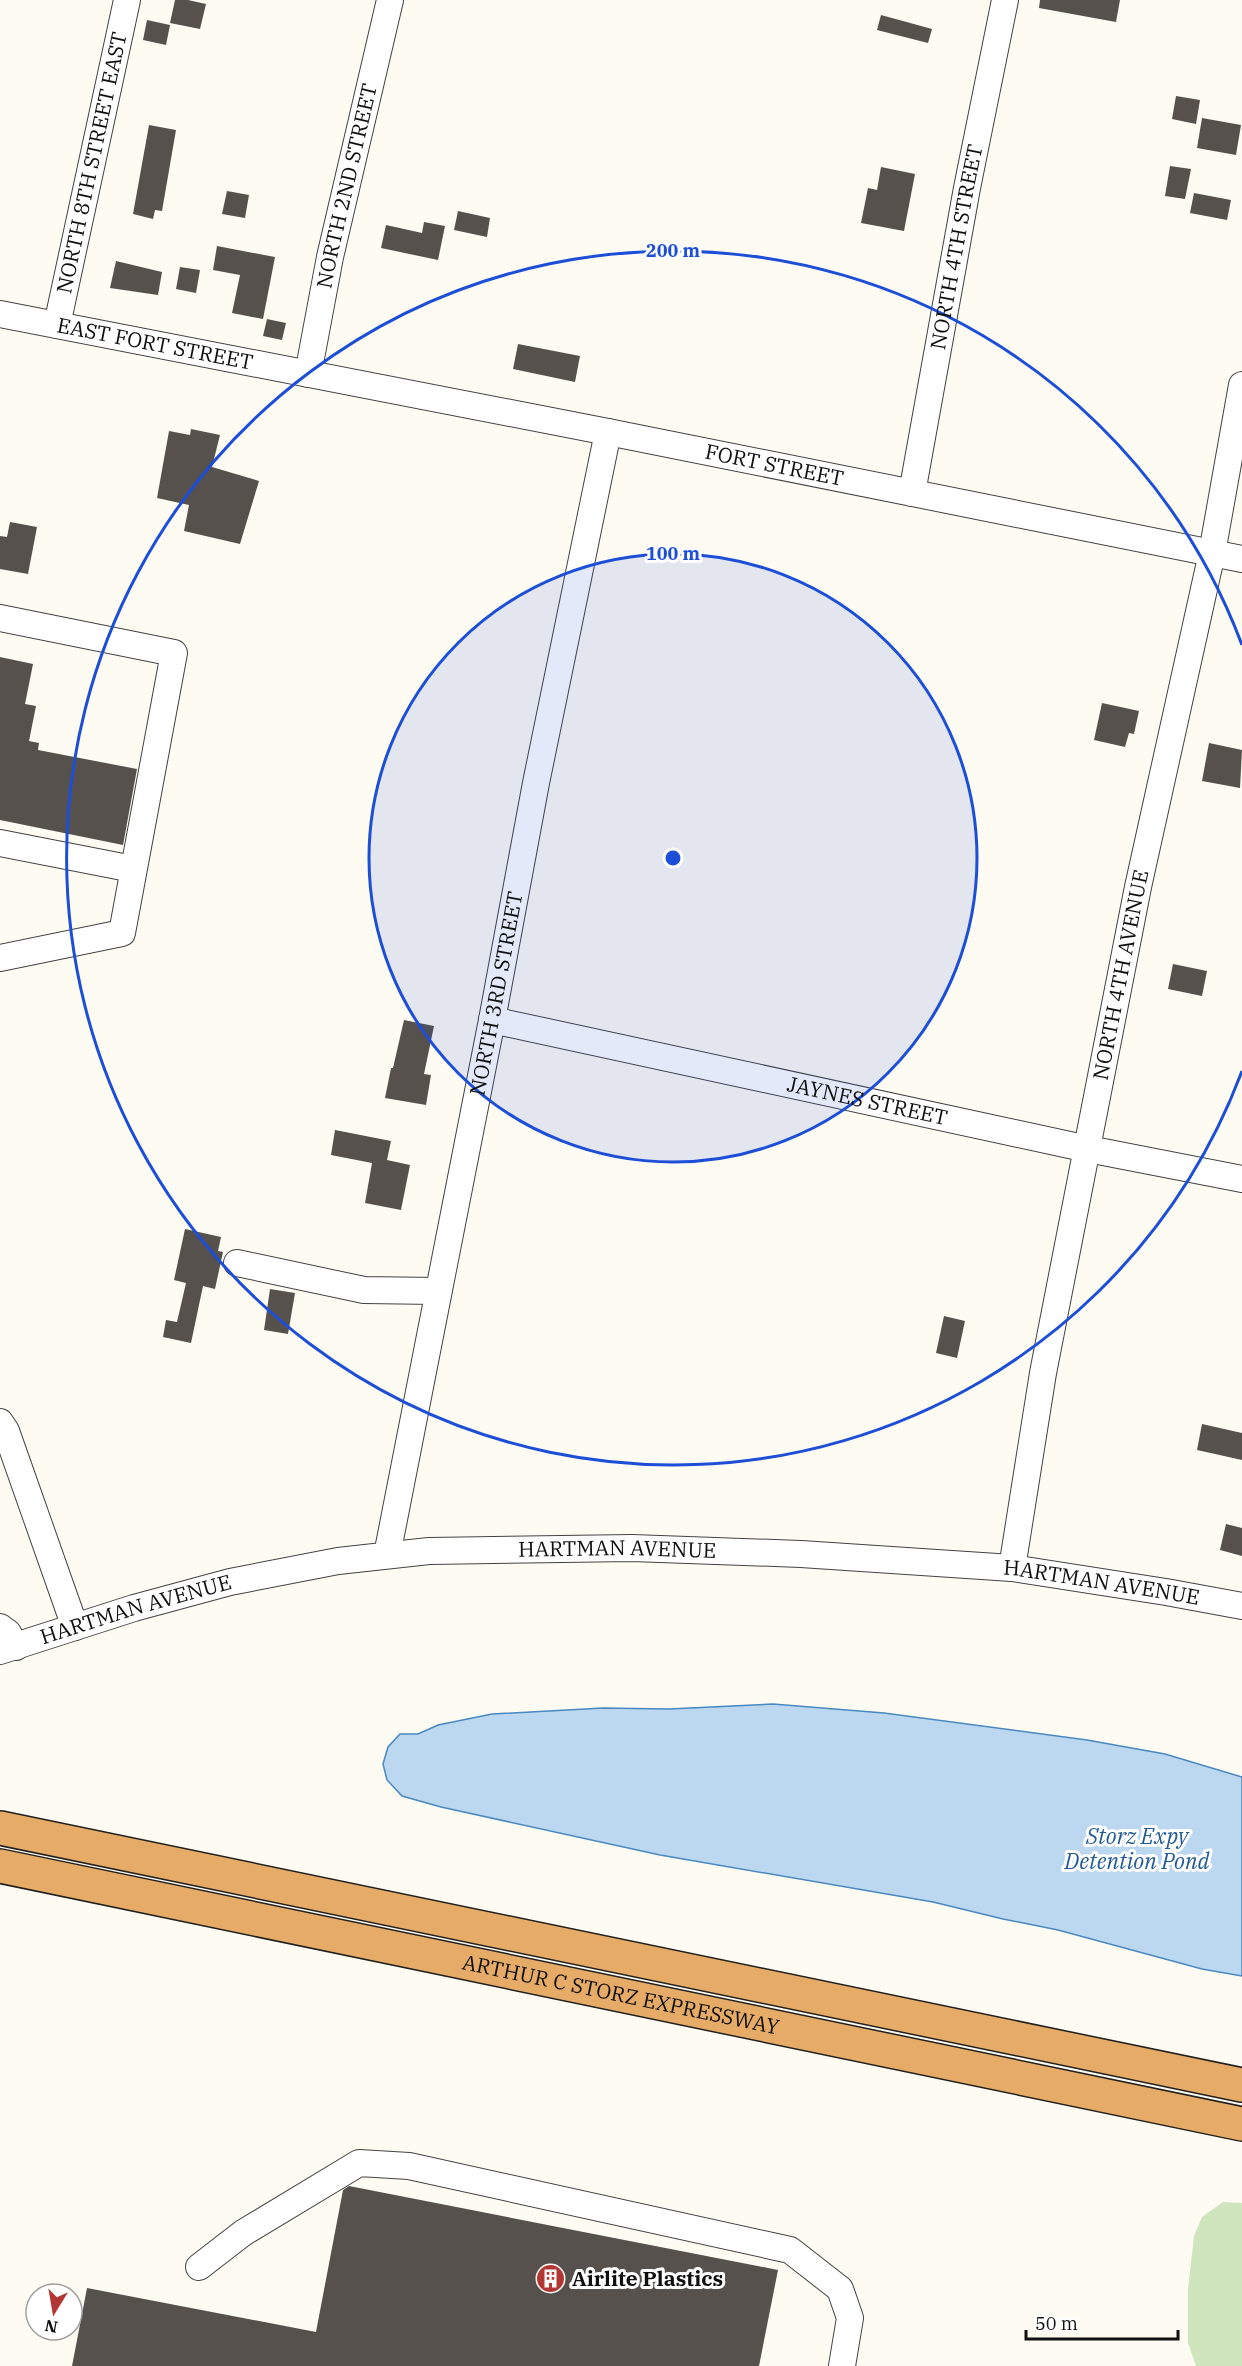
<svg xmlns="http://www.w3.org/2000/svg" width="1242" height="2366" font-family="'IBM Plex Serif',serif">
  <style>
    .green { fill: #cfe5be }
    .water { fill: #bbd8f0; stroke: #4988c0; stroke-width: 1.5 }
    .building { fill: #56514c }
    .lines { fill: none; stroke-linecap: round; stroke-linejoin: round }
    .minor-casing { stroke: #424242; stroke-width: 28 }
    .highway-casing { stroke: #202020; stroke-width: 36 }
    .minor { stroke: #fff; stroke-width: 26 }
    .highway { stroke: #e6ab67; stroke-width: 33 }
    .ring { fill: none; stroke: #1d4ed8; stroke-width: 3 }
    .labels { text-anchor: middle; stroke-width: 6; stroke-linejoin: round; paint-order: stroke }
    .street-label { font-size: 21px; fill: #0f0f0f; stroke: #fff }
    .poi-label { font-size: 21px; font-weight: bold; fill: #0f0f0f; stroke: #fff; text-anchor: start }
    .water-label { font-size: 22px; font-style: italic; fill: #235b95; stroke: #fff }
    .centre { fill: #1d4ed8; stroke: #fff; stroke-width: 3 }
    .ring-label { font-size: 18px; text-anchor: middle; font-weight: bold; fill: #1d4ed8; stroke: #fff; stroke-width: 6; stroke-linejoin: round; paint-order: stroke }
  </style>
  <rect width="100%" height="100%" fill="#fefcf2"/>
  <path class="green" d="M1223,2202L1242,2203V2366H1196L1188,2343V2289L1194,2236L1202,2217Z"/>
  <path class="water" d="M773,1704L884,1713L1087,1740L1165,1754L1242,1777V1976L1202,1969L1058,1930L1003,1919L933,1902L660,1855L441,1807L402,1796L387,1780L383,1764L388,1747L400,1734H418L438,1725L492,1714L603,1708L669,1709Z"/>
  <path class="building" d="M175,0H188L206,4L200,29L170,23Z
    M1040,0H1120L1116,22L1039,8Z
    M881,15L932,29L928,43L877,30Z
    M147,20L170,25L166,45L143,40Z
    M1176,96L1200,100L1196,124L1172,119Z
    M1202,118L1241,125L1236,155L1197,148Z
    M149,125L176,130L162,211L155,210L153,219L133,214Z
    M1170,166L1191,169L1185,199L1165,196Z
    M881,167L915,174L904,231L861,223L868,188L877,190Z
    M227,191L249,195L245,218L222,214Z
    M1194,193L1231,200L1227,220L1190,213Z
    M458,211L490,218L487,237L454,230Z
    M424,222L445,226L438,260L381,248L386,225L422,233Z
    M217,246L275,257L263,319L232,313L240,275L213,270Z
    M116,261L162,272L158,295L110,288Z
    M180,267L200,270L196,293L176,289Z
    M267,319L286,323L282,340L263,336Z
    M518,344L580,356L575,382L513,369Z
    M191,429L220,435L212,467L259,481L240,544L184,531L189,505L157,498L169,431L190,435Z
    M10,522L37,527L28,574L0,569V536L7,537Z
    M0,657L33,664L25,704L36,706L29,741L39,743L38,750L137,769L123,845L0,820Z
    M1102,703L1139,711L1134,734L1129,733L1125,747L1094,740Z
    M1209,743L1242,750L1240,788L1202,781Z
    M1173,964L1207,971L1202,996L1168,989Z
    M404,1020L434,1026L424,1074L431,1075L426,1105L385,1098L391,1068H393Z
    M335,1130L391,1141L387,1160L410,1165L401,1210L365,1203L372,1163L331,1155Z
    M185,1229L221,1237L218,1251L223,1252L215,1289L203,1286L191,1343L163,1337L166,1320L177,1322L186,1283L174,1280Z
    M270,1289L295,1293L288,1334L264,1330Z
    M944,1316L965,1321L957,1358L936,1353Z
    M1202,1424L1242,1433V1460L1197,1450Z
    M1226,1524L1242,1528V1556L1220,1550Z
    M349,2186L778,2270L759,2366H72L87,2288L316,2332L343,2190Z"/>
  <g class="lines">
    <defs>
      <g id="minor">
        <path id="s1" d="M0,314L608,432L1242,559"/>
        <path id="s2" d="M57,325L127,0"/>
        <path id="s3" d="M308,374L330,257L390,0"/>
        <path id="s4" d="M912,493L967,188L1005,0"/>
        <path d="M0,618L174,653L122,933L0,958"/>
        <path d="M0,843L133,869"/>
        <path id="s5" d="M492,1020L1088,1149L1242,1179"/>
        <path d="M237,1263L364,1290L437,1291"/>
        <path d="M0,1422L6,1431L75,1627"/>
        <path id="s6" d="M387,1555L492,1020L536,783L608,432"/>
        <path id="s7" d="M1012,1568L1043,1373L1138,887L1212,553L1242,385"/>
        <path d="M0,1627L8,1633L16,1647"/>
        <path id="s8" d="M0,1651L134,1608L230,1582L338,1561L429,1551L632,1548L801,1554L1012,1568L1166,1592L1242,1606"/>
        <path d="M199,2267L243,2233L359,2163L409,2166L790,2250L840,2289L850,2318L842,2366"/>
      </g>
      <g id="highway">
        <path d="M0,1828L1242,2085"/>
        <path id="s9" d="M0,1866L1242,2124"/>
      </g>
    </defs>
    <use href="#minor" class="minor-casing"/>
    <use href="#highway" class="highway-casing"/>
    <use href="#minor" class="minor"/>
    <use href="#highway" class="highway"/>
  </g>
  <circle cx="673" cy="858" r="304" fill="#1d4ed8" fill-opacity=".12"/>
  <g class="ring">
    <circle cx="673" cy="858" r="304"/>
    <path d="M1242 1071A607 607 0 1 1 1242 645"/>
  </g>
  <defs>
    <symbol id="building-disc" viewBox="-11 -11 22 22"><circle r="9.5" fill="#b23734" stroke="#fff"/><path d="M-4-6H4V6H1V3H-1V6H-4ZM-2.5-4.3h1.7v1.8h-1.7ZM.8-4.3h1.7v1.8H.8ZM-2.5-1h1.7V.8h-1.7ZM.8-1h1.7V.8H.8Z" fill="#fff"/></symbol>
  </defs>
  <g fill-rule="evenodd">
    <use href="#building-disc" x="534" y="2262" width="33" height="33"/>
  </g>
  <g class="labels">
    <g class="street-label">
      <text dy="7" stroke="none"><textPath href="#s2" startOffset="166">NORTH 8TH STREET EAST</textPath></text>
      <text dy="7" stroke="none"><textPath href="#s3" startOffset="192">NORTH 2ND STREET</textPath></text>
      <text dy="7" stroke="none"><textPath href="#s4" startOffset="250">NORTH 4TH STREET</textPath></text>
      <text dy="7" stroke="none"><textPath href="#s1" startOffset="158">EAST FORT STREET</textPath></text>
      <text dy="7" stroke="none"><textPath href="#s1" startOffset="789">FORT STREET</textPath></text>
      <text dy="7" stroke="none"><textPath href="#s7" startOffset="603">NORTH 4TH AVENUE</textPath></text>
      <text dy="7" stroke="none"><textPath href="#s6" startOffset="572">NORTH 3RD STREET</textPath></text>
      <text dy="7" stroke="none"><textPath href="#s5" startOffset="384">JAYNES STREET</textPath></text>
      <text dy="7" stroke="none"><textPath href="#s8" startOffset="630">HARTMAN AVENUE</textPath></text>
      <text dy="7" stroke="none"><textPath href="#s8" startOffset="1116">HARTMAN AVENUE</textPath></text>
      <text dy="7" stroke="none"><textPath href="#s8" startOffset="142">HARTMAN AVENUE</textPath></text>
      <text dy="7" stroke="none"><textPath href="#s9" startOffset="634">ARTHUR C STORZ EXPRESSWAY</textPath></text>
    </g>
    <g class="poi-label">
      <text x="572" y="2286">Airlite Plastics</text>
    </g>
    <g class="water-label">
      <text x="1137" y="1844">Storz Expy<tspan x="1137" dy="25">Detention Pond</tspan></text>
    </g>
  </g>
  <circle cx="673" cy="858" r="9" class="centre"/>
  <g class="ring-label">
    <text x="673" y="257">200 m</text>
    <text x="673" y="560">100 m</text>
  </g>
  <g transform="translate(54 2312) rotate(191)"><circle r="28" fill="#ffffff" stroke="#9f9f9f" stroke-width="1.5"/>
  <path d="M0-4.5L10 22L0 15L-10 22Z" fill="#b23734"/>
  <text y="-9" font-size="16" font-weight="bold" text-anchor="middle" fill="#0f0f0f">N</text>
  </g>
  <path d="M1026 2330v9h152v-9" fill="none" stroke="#0f0f0f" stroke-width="3"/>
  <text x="1035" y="2330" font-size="18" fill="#0f0f0f" stroke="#ffffff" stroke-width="4.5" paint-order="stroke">50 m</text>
</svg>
